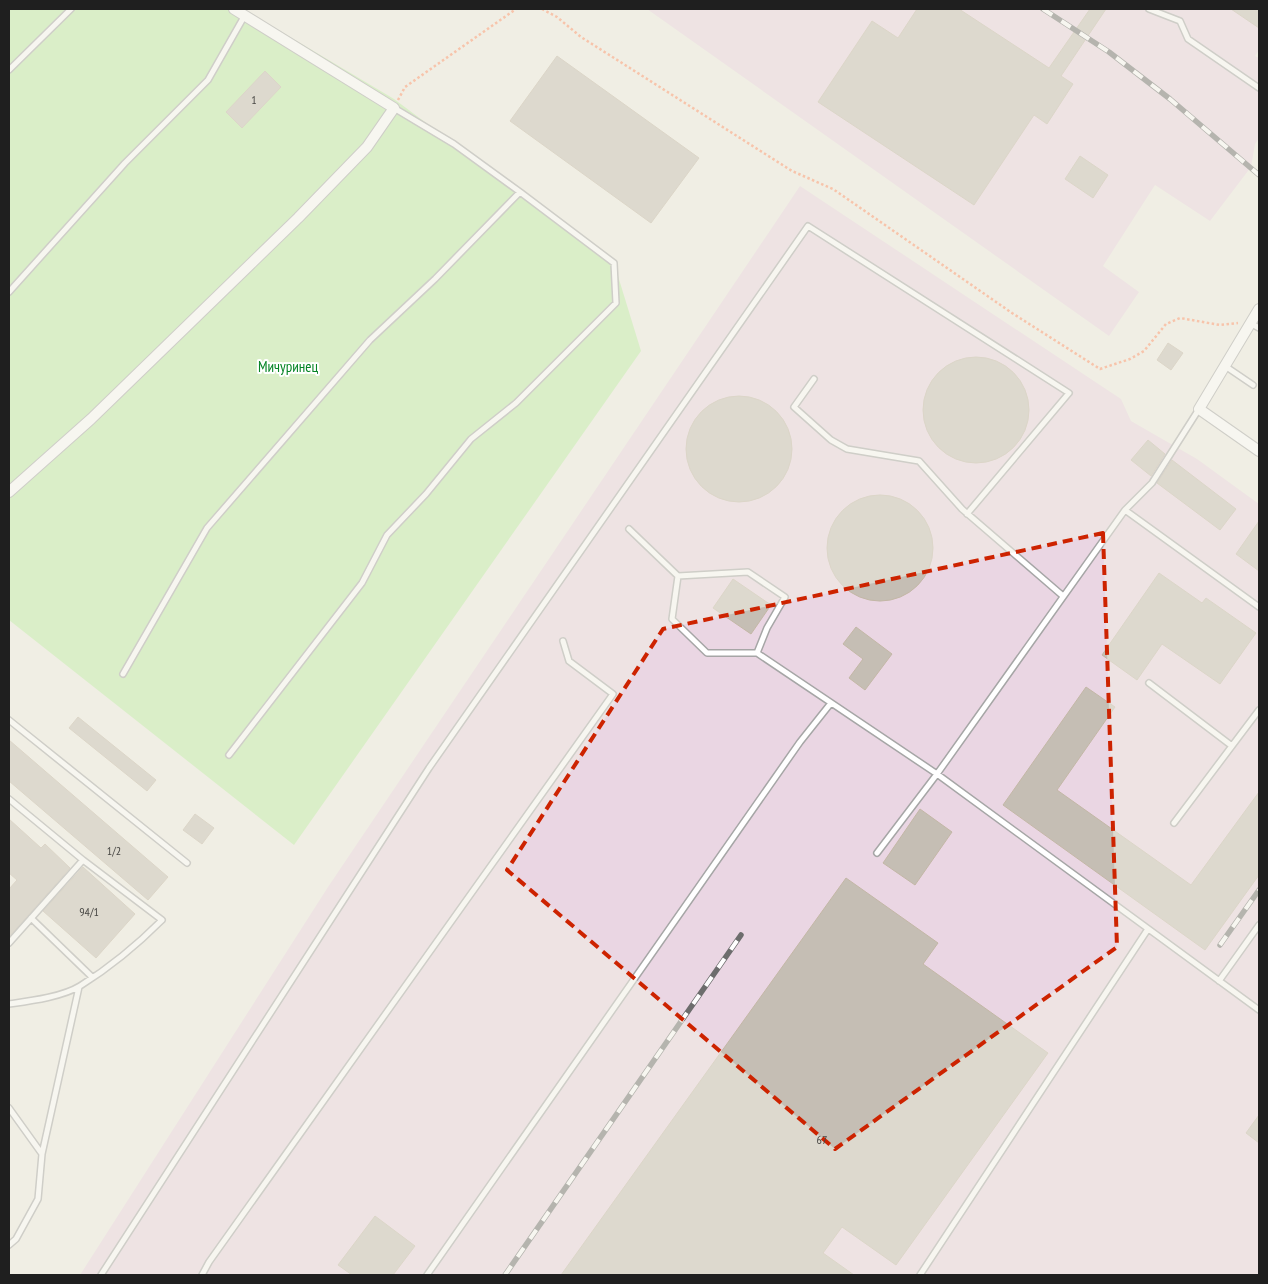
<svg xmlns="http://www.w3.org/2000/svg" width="1268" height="1284" font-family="'PT Sans Narrow',sans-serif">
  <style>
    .industrial { fill: #ead6e3 }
    .grass { fill: #beeda7 }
    .building { fill: #c5beb4; stroke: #c3b7a6 }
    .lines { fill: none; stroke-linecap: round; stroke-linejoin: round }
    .lane-casing { stroke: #a6a6a6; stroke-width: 8 }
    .street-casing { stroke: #a6a6a6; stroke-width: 12 }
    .path { stroke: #ff9066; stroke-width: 2.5; stroke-dasharray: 2.5 2.5; stroke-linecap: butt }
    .lane { stroke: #fff; stroke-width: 5 }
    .street { stroke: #fff; stroke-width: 10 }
    .rail-casing { stroke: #6d6d6d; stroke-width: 5.5 }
    .rail { stroke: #fff; stroke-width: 4; stroke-dasharray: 11; stroke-linecap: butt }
    .marked { fill: none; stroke: #cd2300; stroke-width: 4; stroke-dasharray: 10 6; stroke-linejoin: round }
    .labels { text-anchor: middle; stroke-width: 4; stroke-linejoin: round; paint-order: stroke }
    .number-label { font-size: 12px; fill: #484744 }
    .park-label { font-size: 15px; fill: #058425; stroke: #fff }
  </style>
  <rect width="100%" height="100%" fill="#f0eee4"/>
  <path class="industrial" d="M647,9H1259V50L1255,56L1259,58V138L1255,144L1251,167L1210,221L1155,185L1103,266L1139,292L1109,336Z
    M800,186L1121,399L1131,421L1197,459L1259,504V1275H80L328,887Z"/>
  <path class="grass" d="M9,9H243L394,99L614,263L641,351L294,845L9,620Z"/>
  <path class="building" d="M917,9H959L1049,68L1090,9H1106L1061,76L1073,84L1047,124L1034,115L974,205L818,102L872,21L898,38Z
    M1231,9H1259V28Z
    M557,56L699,158L651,223L510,121Z
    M265,71L281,87L242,128L226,112Z
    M1080,156L1108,175L1093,198L1065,179Z
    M1168,343L1183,353L1171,370L1157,360Z
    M923 410a53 53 0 1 1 106 0a53 53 0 1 1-106 0Z
    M686 449a53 53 0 1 1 106 0a53 53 0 1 1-106 0Z
    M1148,440L1165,454L1151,476L1131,460Z
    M1172,460L1236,509L1220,530L1157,483Z
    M827 548a53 53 0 1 1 106 0a53 53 0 1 1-106 0Z
    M1259,521V571L1236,554Z
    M1159,573L1202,603L1206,598L1256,633L1220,684L1162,644L1137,680L1102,655Z
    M733,579L771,605L751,634L713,608Z
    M856,627L892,654L865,690L849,678L863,659L843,644Z
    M1086,687L1115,707L1057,790L1191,885L1259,792V875L1205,950L1003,805Z
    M78,717L156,780L147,791L69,728Z
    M9,740L168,877L148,900L9,781Z
    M920,809L952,832L915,885L883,863Z
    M195,814L214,828L202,844L183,830Z
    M9,819L41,848L45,844L70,868L9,937V889L17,880L9,873Z
    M83,867L135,914L96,958L43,911Z
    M846,878L938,943L923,964L1048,1053L896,1265L842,1227L823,1253L854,1275H561Z
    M1259,1115V1143L1246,1133Z
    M375,1216L415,1246L393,1275H352L338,1265Z"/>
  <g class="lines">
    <defs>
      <path id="lane" d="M1149,9L1180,21L1188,39L1259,88
        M9,70L71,9
        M9,292L125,163L208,80L245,15
        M1250,323L1259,328
        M1225,366L1253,385
        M814,379L794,407L831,440L847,449L919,461L962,509L1063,596
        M1125,510L1259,607
        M629,529L678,576L748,572L785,597L767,628L757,653
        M678,576L672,619L707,653H757L937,774L1259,1010
        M123,674L207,528L370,340L435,279L520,192L454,144L394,108
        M1149,683L1232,746
        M9,720L187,863
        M229,755L362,583L387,535L426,494L471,439L516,403L616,303L614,263L520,192
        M9,799L83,860
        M1174,823L1259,710
        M877,853L937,774L1125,510L1152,483L1199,409
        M31,918L92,977
        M9,943L83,860L162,920C138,944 109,968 80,986C62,997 30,1001 9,1004
        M1219,981L1259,925
        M9,1108L42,1154L38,1199L16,1239L9,1245
        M42,1154L79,987
        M101,1275L429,768L808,226L1069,393L967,514
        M202,1275L209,1262L613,694L569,661L563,641
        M427,1275L800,742L831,703
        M920,1275L1148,929"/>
      <path id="street" d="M1259,309L1199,409L1259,451
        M9,492L91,419L298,218L367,147L394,108L234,9"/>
    </defs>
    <use href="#lane" class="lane-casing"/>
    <use href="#street" class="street-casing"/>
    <path class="path" d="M542,9L557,17L581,37L792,171L833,189L1012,313L1100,369L1130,359L1144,351L1166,324L1180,318L1220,325L1238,323
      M398,100L405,87L516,9"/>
    <use href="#lane" class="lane"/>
    <use href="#street" class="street"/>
    <defs>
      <path id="rail" d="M1043,9L1109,52L1170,99L1259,175
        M1220,945L1259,890
        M505,1275L741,935"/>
    </defs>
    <use href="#rail" class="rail-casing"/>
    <use href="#rail" class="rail"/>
  </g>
  <path d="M0 0H1268V1284H0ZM1103,533L1117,947L835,1149L507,870L663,629Z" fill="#f0eee4" fill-opacity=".55" fill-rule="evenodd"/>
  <path class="marked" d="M1103,533L1117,947L835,1149L507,870L663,629Z"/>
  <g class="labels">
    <g class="number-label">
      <text x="254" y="104">1</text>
      <text x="114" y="855">1/2</text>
      <text x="89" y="916">94/1</text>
      <text x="822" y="1144">67</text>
    </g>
    <g class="park-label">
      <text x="288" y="372">Мичуринец</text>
    </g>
  </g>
  <rect width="1268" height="1284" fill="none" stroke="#1f1f1f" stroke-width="20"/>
</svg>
